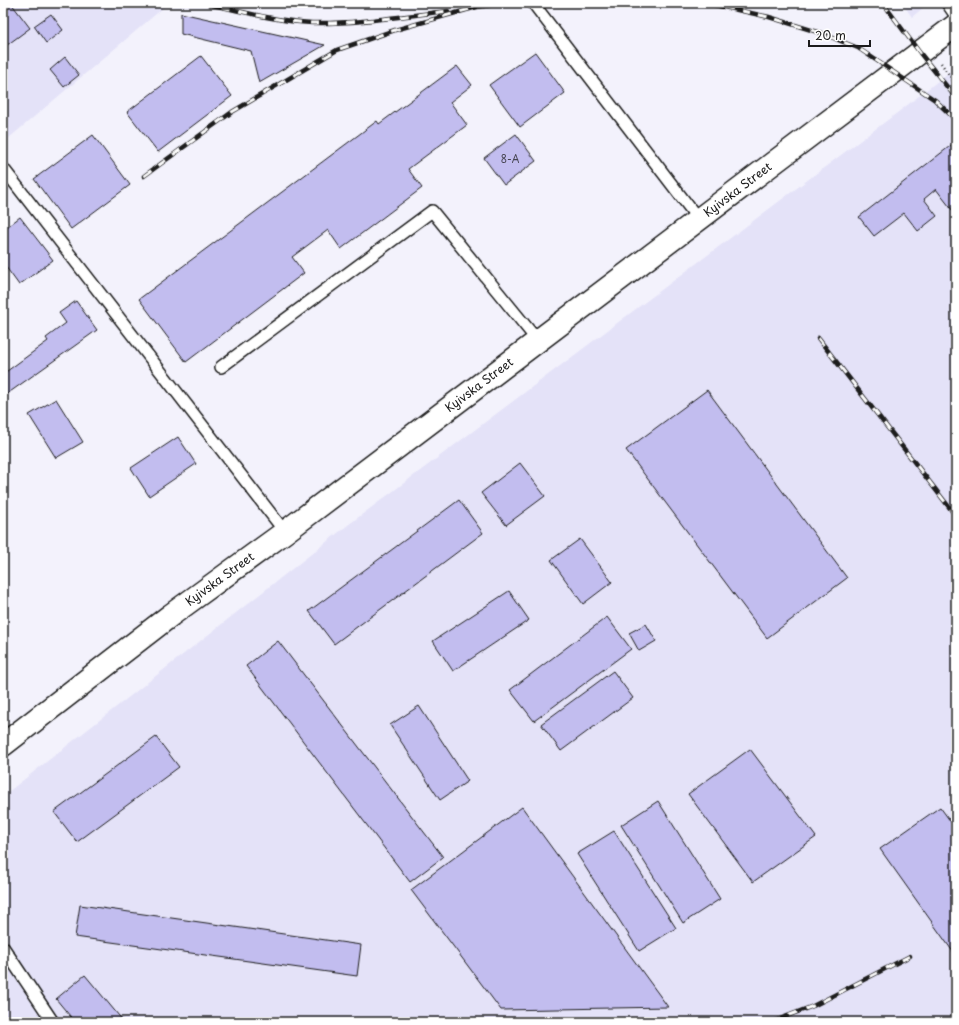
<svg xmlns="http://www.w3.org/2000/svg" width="959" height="1025" font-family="'Playpen Sans',sans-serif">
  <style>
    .built { fill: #e4e2f8 }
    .building { fill: #c2bdef; stroke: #1c1c1c }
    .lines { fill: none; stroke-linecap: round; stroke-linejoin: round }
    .service-casing { stroke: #1c1c1c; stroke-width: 14 }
    .secondary-casing { stroke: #1c1c1c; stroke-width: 25 }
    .path { stroke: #1c1c1c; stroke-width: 2.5; stroke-dasharray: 1 3; stroke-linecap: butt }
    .service { stroke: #fff; stroke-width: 11 }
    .secondary { stroke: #fff; stroke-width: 22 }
    .rail-casing { stroke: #1c1c1c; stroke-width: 4.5 }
    .rail { stroke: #fff; stroke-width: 3; stroke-dasharray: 9; stroke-linecap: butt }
    .labels { text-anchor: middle; stroke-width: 3.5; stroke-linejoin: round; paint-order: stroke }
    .number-label { font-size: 10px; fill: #464451 }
    .street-label { font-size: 12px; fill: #1c1c1c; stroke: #fff }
  </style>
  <rect width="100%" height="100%" fill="#f3f2fc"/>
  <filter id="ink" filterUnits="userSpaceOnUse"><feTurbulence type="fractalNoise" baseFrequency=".025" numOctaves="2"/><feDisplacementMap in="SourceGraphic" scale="8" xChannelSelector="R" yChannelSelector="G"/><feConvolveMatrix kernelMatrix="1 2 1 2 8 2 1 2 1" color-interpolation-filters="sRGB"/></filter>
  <g filter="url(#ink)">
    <path class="built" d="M3,3H169L3,143Z
      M902,3H929L912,17Z
      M956,67V1022H3V796L348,525L901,110Z"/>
    <path class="building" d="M3,3H11L30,28L3,48Z
      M181,13L325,45L259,83L251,51L181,34Z
      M51,14L63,30L46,43L34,26Z
      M535,52L565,93L520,127L489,85Z
      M201,56L232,96L158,152L127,112Z
      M65,57L79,75L64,87L50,70Z
      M457,66L472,85L450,102L467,125L408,169L422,188L341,249L328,230L292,257L304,273L186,362L139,299L377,121L379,124Z
      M516,134L536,161L504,185L484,158Z
      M93,135L130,185L71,229L34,179Z
      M954,143L956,146V215L936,189L924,199L937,216L918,231L904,213L874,236L859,217Z
      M20,217L53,260L19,285L3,263V230Z
      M76,301L97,330L7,394L3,388V374L48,341L46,338L66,323L59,313Z
      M707,390L847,578L767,638L626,450Z
      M56,399L83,442L56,458L29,415Z
      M178,437L196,464L149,496L131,468Z
      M520,463L545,496L506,525L481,493Z
      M459,500L483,533L334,644L309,611Z
      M580,539L612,582L583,604L551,560Z
      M509,591L529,620L453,671L433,641Z
      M607,617L631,649L534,721L510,690Z
      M646,624L656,641L639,651L629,633Z
      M278,641L443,857L410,882L246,666Z
      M613,671L633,698L561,751L541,724Z
      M419,706L468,781L440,800L390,725Z
      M156,737L179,767L77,842L54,812Z
      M750,749L816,837L753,882L688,794Z
      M658,801L720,899L683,923L621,825Z
      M522,807L668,1007L501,1010L411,890Z
      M940,807L956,829V956L880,849Z
      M614,831L676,928L639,951L577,854Z
      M80,905L361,945L357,976L75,937Z
      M85,975L124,1022H75L56,999Z"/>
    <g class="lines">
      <defs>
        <path id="service" d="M533,3L699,220
          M947,3L956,16
          M3,168L285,532
          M221,367L432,211L537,340
          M3,947L53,1022"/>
        <g id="secondary">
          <path id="s1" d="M3,745L171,615L285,532L956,25"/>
        </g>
      </defs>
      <use href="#service" class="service-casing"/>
      <use href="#secondary" class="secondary-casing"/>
      <path class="path" d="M941,63L956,85"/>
      <use href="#service" class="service"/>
      <use href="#secondary" class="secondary"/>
      <defs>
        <path id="rail" d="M204,3C240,11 275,21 312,23C357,24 403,16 448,11
          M706,3L769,17L821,33L858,48L935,100L956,120
          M883,3L920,53L956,98
          M144,176L232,112L337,50L395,30L477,7L503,3
          M818,338L956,516
          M772,1022L813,1006L910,956
          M946,1022L956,1020"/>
      </defs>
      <use href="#rail" class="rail-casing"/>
      <use href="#rail" class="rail"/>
    </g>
  </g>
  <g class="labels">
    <g class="number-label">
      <text x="510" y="163">8-А</text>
    </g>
    <g class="street-label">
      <text dy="4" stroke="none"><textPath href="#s1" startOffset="921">Kyivska Street</textPath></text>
      <text dy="4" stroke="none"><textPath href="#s1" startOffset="597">Kyivska Street</textPath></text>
      <text dy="4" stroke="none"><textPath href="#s1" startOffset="273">Kyivska Street</textPath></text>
    </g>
  </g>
  <rect width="959" height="1025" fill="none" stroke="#fff" stroke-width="16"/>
  <rect x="8" y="8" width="943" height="1009" fill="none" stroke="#1c1c1c" stroke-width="1.5" filter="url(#ink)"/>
  <path d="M809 40v6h61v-6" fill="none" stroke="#1c1c1c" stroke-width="2"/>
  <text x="815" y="40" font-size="12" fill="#1c1c1c" stroke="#ffffff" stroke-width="3" paint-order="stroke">20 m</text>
</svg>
